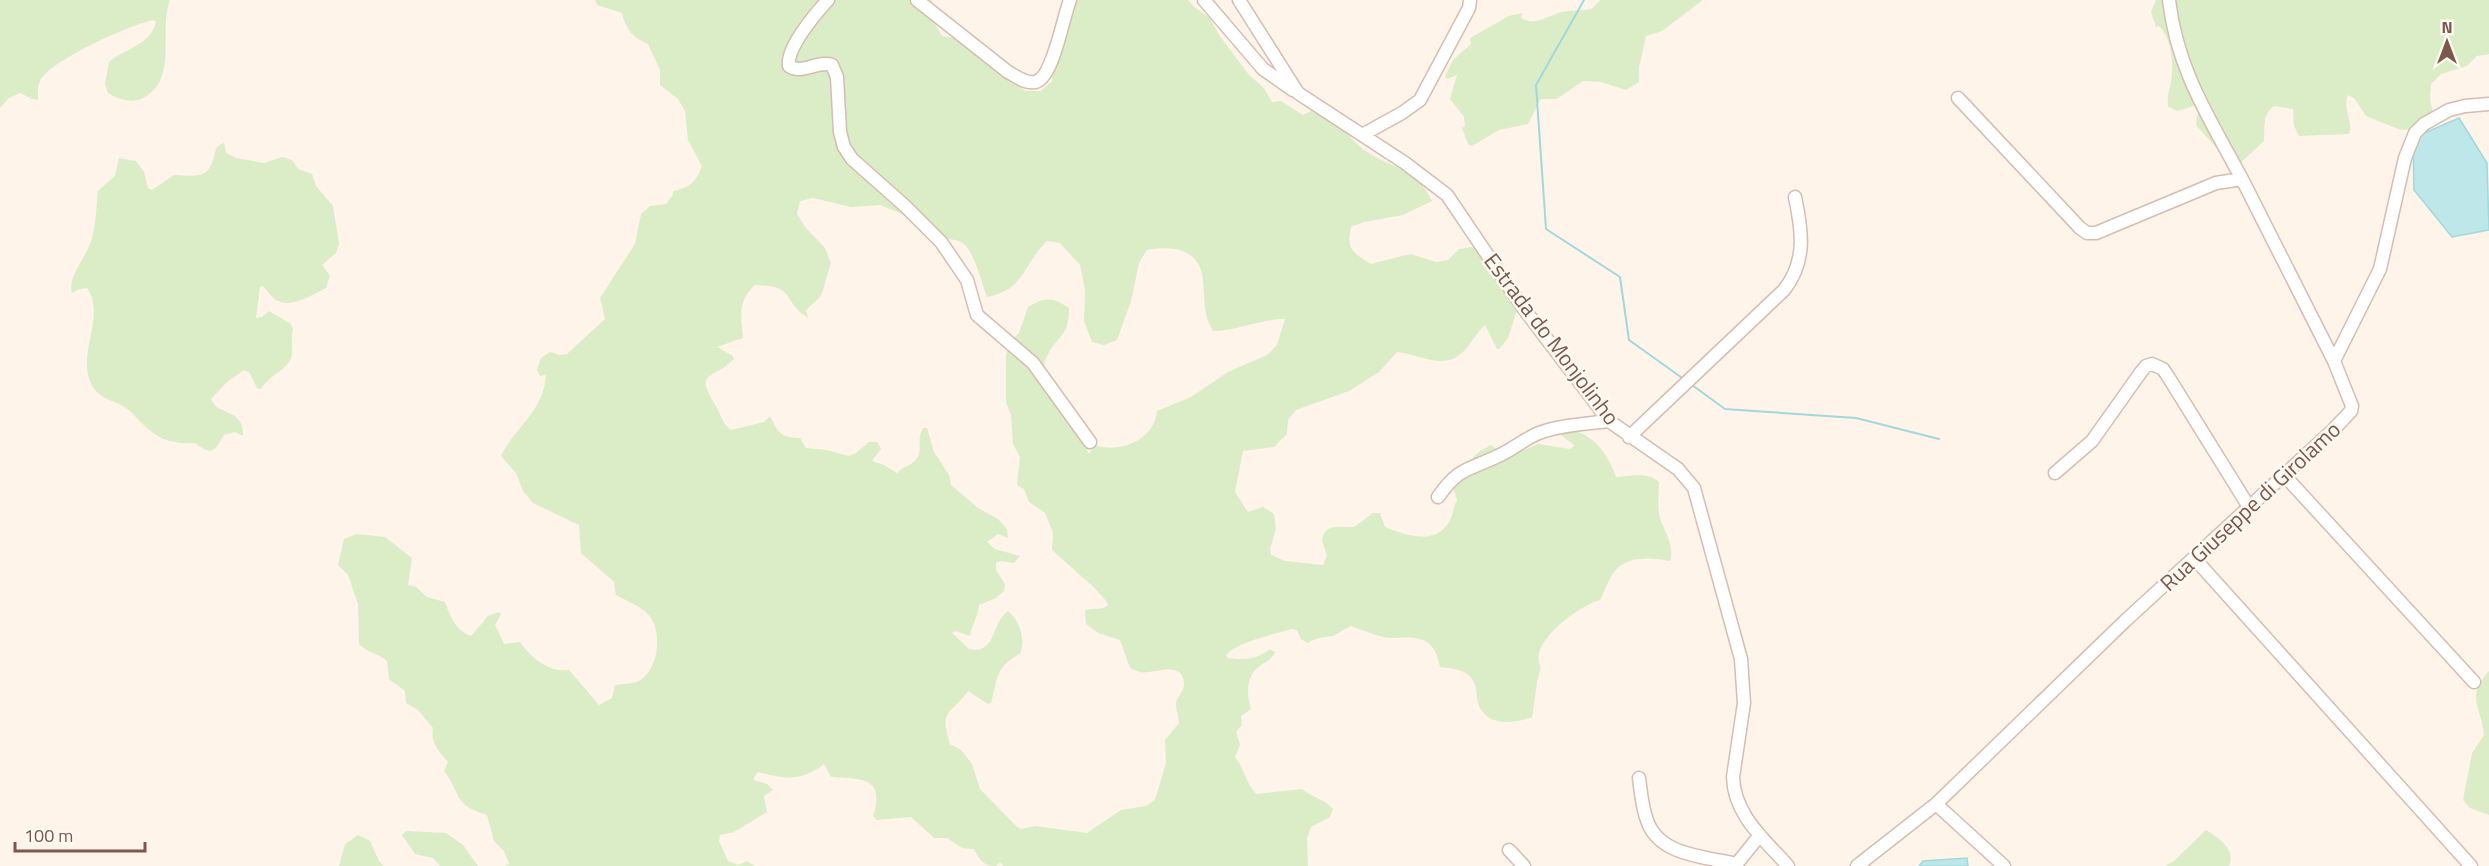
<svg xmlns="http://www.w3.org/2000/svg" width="2489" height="866" font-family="'Titillium Web',sans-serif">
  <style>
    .green { fill: #daedc7; fill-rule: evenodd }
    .water { fill: #bde7e9; stroke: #a2d8dc; stroke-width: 1.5 }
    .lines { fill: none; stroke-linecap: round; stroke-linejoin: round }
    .stream { stroke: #a2d8dc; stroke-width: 2 }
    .minor-casing { stroke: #d4bdb1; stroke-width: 15 }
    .minor { stroke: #fff; stroke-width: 12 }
    .labels { text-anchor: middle; stroke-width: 5; stroke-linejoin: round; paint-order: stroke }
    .street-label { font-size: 22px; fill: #7b584b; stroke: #fff9f2 }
  </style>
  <rect width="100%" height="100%" fill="#fef4ea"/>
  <path class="green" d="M0,0H170C158,31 179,79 143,98C131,104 118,99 108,93L105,84L109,62C124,49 151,45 156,22L154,20C131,24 49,61 40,81C37,86 38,94 38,100L32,99L20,93L9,98L0,108Z
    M595,0H932L934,22L942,36L954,38L980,54L1000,75L1026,91H1041L1052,81V65L1070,0H1188L1194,7L1210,18L1219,35L1249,75L1264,88L1272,102L1281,101L1303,115L1311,111C1318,114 1326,116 1332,120C1344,128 1352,141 1363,149C1390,169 1415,166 1432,201L1403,215L1364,222L1351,227C1346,250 1353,253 1371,264L1410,254L1436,262L1448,260L1459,249L1485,245C1491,275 1497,282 1519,304L1508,338L1499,349H1497L1485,325C1476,333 1472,343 1464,351C1443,372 1421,354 1397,352L1379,372L1349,391L1296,410L1288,420L1287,434L1274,447L1243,451L1235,492L1248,512L1263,507L1274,514L1276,529L1270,549L1271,555L1285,561L1323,565L1327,556L1322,540C1325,522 1341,528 1354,527L1373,513H1380L1385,527C1405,535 1435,546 1449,522C1453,515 1453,507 1457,500L1452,485L1470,468C1470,455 1481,451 1490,445C1498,448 1499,455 1506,458L1538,444L1570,449L1574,446L1573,444L1555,431C1586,424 1608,451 1616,477C1631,476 1648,472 1659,482C1659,493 1657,507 1660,518C1664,532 1675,545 1670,561C1653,558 1628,555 1615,571C1608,579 1605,591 1600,600C1580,605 1526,644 1541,667C1536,680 1535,702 1532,717C1516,723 1490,727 1480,708C1474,696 1480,684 1467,674C1461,669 1448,668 1440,667C1434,635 1417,637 1392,638C1380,638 1363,630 1351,626L1333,636L1318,638L1307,643L1301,639L1297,630L1292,629C1275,634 1237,642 1226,655L1228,658C1245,660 1256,660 1270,649L1275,652C1272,659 1267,661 1261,665C1246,675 1246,693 1251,709L1241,716L1242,725L1236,732L1240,745L1235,757C1244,768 1246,783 1256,794L1302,789C1312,797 1326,800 1333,809L1330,817L1311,827L1307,838L1308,866H1003L1000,862L996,866C983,866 980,860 974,849L962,848L947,838H934L911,817L877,820L873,816C886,776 860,779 831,777L824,764C801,782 784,779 758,772L754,777V780L767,784L773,790L764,796L767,812L734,832L720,835L719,841L728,861L738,865L747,861L755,866H504L509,864L504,851L494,841L487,815C452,804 463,796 444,771L448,762C439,751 430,743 433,728L418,710L406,703L405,691L389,679L387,661C378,653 368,653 359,644L358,604L348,575L338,565L344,539L357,534L385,537L412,558L408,585L416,587L427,597L445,602C450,616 456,631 471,636L488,616L499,612L501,614L495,625L504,644L520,642C530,657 549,673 569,670L599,705L612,698L615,685C623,684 636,684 642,679C658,667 662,635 651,618C644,607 628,602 616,595L614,582L581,553L579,525L533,503L523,491L516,473L501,456C515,427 542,413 546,377L545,375L540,376L537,370L541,358L550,352L560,355L567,354L605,319L600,298L635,244L641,214L650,206L666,204L673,195V191C690,188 696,182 702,166L688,140L685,111L678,99L660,85V70L648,44C632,37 626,29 622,13L597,5ZM813,198L851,207L880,205L900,213L926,229L936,239C945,239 956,238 964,244C974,252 982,284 987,297C1026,289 1022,265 1047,241L1060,243L1080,265L1085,290L1084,321L1092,342L1104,345L1117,340L1131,301L1139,263L1147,250C1173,245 1201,249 1203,281C1205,300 1203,314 1213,331C1238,331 1259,319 1285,319L1277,345L1267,355L1228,372L1191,397L1157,411C1155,440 1119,454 1094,445L1089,454C1077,428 1031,386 1047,356C1058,334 1069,338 1069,308C1052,297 1045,297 1028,307L1019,333L1009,343L1006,356V402L1011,415L1013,444L1020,457L1017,485L1024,489L1029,502L1045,513L1053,533L1052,550C1063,561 1106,595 1108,605L1104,608L1085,610L1086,624L1098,633L1120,640L1130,668C1133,669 1136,671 1139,672C1152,675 1182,659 1184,683C1185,691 1176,697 1176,704C1176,711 1179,716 1179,723L1165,740L1166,763L1155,800L1146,806L1121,810L1087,833L1035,826L1021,829L1017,827L980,789L972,764L961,750L950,744C939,709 950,716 968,691L988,704L991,703C998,678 995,667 1020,654C1026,640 1020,621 1008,611C991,622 997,655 969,649L952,633L955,631L970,636C972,624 978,617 979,605L996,598L1004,591L1005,584L996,570V563L1001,561L1014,563L1020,556L995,549L987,542L998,534L1008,538L1007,529L998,519L978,508L951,485L949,475L934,452L927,428H923C916,440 923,449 917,458C912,466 903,466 897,473L884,465L872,461L881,449L877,442H869L856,453L848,456L827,450L806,448L800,438C780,438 778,432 770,416L764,422L731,430C722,423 721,415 716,406C693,370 713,380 734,359L733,356L717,347L743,338C741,315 737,302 755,285C798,286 780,300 808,318L806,310L821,296L831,263L825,248L805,227L797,214L800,201Z
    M1601,0H1703L1662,31L1646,36L1639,67V82L1626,90L1601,82L1583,81L1557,99H1541L1528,124L1499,130L1472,146L1468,144L1462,128L1465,126L1464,117L1450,99L1457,75L1447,79L1445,76L1453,60L1471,44L1470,38L1509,16L1522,13L1521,18C1536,27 1548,15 1562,12C1572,10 1582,11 1591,9Z
    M2156,0H2489V54L2477,56L2467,66L2441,74L2431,84L2430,99L2435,123L2416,129L2401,130L2366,116L2354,98L2348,95C2342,110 2354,121 2349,134L2299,136L2294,126L2293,109L2274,106C2262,114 2265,129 2264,141L2235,168L2228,170L2221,153L2196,125L2197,115L2205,110L2194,106L2177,111L2168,106C2167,96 2169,91 2171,82C2174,64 2172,39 2159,26L2156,27L2151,12Z
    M224,142L226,153L236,158L264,163L282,157L292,160L298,169L312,174L316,186L333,206L339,244L336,253L322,265L330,276L326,288C312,295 291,309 276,300C271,297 267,290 263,286L260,287L256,318L262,317L269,311L291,324L293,329C290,339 294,351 291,358C285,372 269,375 261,389L257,388L249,372L244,370L227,382L211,399C218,417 244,407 243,436L235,432L224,435C214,452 212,456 195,443C163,445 152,434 131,412C122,402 104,401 96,391C71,361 108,318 87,288L79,289L72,293C67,278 85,258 90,244C96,229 96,208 98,191L115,176L119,158L136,161L144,172L148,188L152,190L174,175C203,177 210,178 216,148Z
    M2489,671V815L2470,808L2463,800L2472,753L2484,735C2481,705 2465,698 2489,671Z
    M2206,830C2219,838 2236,849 2229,866H2165L2174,861Z
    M406,831L446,833L463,845L478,866H440L433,858L415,854L402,835Z
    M358,835L370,841L379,861L384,866H339L345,844Z"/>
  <path class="water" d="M2459,118L2487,163L2489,230L2452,237L2414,190L2413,138Z
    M1967,858L1968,866H1919L1923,861Z"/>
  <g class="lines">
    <path class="stream" d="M1584,0L1536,85L1546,229L1620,277L1629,340L1685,380
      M1692,385L1725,409L1856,418L1939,439"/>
    <defs>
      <path id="minor" d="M828,0C816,13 786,48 789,66C802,75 818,60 832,65L837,77L840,132L844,147L852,159L905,206L941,242L967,280L977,315L1033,363L1090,442
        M917,0L1008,72C1016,76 1025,84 1035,82C1053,79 1063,17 1070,0
        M1204,0L1263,69L1293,90
        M1239,0L1298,93L1405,163L1447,195L1524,309L1609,421L1678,469L1694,488L1741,659L1744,703L1733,777C1734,815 1764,839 1788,866
        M2169,0C2177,70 2210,119 2242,179
        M1362,135L1402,113L1420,100L1469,8L1470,0
        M2334,361L2380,269L2405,158L2415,133L2424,124L2449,110L2465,106L2489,104
        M1629,437L1784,290C1807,261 1802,230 1795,197
        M2055,473L2092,441L2141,372L2146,366L2152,364L2163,369L2169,378L2249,507
        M2284,475L2474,682
        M1438,497C1459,467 1467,471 1498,456C1512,450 1524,439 1539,433C1560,425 1586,424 1609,421
        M2194,558L2471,866
        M1639,778C1641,793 1642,809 1648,823C1661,856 1707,857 1737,864
        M1936,804L2004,866
        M1509,850L1524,866
        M1735,866L1760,835
        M1857,866L1936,804L2125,621L2333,430L2351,411L2352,406L2334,361L2242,179L2216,183L2096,233H2087L2080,228L1958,98"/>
    </defs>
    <use href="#minor" class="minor-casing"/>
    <use href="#minor" class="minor"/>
  </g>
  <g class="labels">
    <g class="street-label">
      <text transform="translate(1552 339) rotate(53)" y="8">Estrada do Monjolinho</text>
      <text transform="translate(2250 506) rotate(-43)" y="8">Rua Giuseppe di Girolamo</text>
    </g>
  </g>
  <g transform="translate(2447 42)" stroke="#fff9f2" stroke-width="4.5" paint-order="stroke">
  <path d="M0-4.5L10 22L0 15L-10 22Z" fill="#7b584b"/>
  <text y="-9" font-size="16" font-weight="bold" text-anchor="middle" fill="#7b584b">N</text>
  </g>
  <path d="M15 842v9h130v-9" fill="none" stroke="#7b584b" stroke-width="3"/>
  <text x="24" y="842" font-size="18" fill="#7b584b" stroke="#fff9f2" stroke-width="4.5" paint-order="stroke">100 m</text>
</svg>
